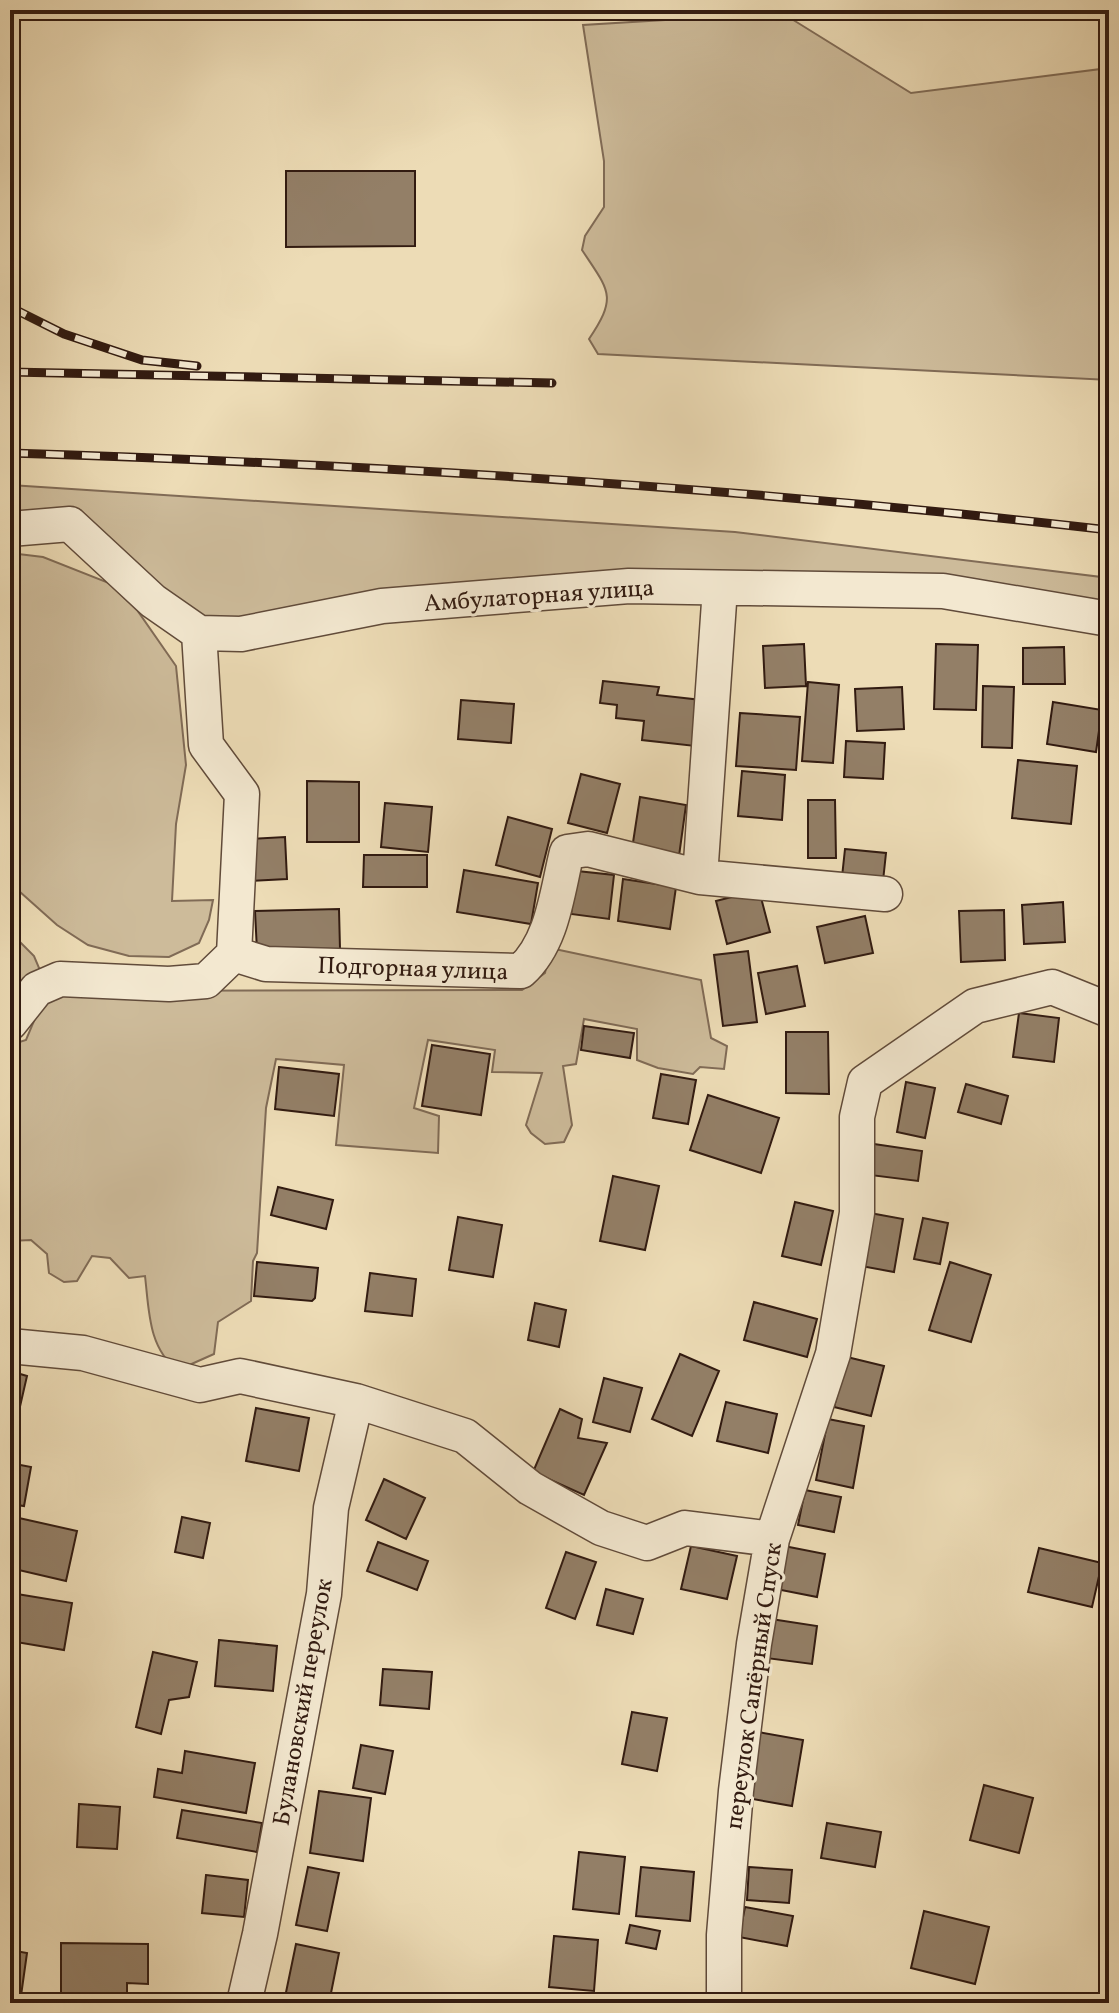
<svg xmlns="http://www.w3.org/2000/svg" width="1119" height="2013" font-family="Vollkorn,serif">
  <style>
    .green { fill: #cdbb9a; stroke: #806b56; stroke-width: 2 }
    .building { fill: #937f67; stroke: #321b11; stroke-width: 2 }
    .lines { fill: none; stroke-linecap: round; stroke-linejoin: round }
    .street-casing { stroke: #614b3a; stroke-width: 37 }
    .street { stroke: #f3e8d0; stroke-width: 34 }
    .rail-casing { stroke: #321b11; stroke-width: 9 }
    .rail { stroke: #f3e8d0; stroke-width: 6; stroke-dasharray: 18; stroke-linecap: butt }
    .labels { text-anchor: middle; stroke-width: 6; stroke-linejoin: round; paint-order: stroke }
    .street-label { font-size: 24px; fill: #321b11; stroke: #f3e8d0 }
  </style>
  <rect width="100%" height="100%" fill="#eddcb6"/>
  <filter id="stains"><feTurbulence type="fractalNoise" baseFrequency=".0025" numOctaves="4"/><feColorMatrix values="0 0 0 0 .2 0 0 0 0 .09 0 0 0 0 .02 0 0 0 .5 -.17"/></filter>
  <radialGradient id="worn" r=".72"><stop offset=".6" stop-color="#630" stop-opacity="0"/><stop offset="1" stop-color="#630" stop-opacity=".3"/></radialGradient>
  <path class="green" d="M782,13L911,93L1109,68V380L598,354L589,339C618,296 609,291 582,250L585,236L604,207V161L583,25Z
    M10,485L735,532L1109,578V619L825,589L199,633L70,524L10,529Z
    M10,553L43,557L109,583L137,610L176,666L186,765L176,824L172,901L213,900L209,920L199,943L169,957L129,956L88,945L57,925L10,883Z
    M10,932L34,956L42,975L10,1008Z
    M550,948L701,980L711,1038L727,1046L724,1069L700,1067L693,1074L658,1068L637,1060V1029L584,1019L576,1064L563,1066L572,1125L564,1142L545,1144L531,1133L526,1125L542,1073L492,1072L495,1050L428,1040L414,1108L439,1116L438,1153L336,1145L344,1065L276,1059L266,1108L257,1253L253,1261L251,1301L218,1322L214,1354L178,1370C148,1349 149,1309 145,1276L129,1278L110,1258L92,1256L77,1281L64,1282L49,1273L47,1254L31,1240L10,1241V1045L26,1040L39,1009L64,991L522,990L545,973Z"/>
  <path class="building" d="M286,171H415V246L286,247Z
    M804,644L806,686L765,688L763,646Z
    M936,644L978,645L976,710L934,709Z
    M1064,647L1065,684H1023V648Z
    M603,681L659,687L657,695L701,700L695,746L642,740L644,721L616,718L617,705L600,703Z
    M808,682L839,685L833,763L802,761Z
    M983,686L1014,687L1012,748L982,747Z
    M902,687L904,729L857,731L855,689Z
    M461,700L514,704L511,743L458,739Z
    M1053,702L1102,710L1096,752L1047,744Z
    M740,713L800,717L796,770L736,766Z
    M846,741L885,743L883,779L844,777Z
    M1018,760L1077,766L1071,824L1012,818Z
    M742,771L785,775L782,820L738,816Z
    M581,774L620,784L607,833L568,823Z
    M307,781L359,782V842H307Z
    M640,797L686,805L679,856L632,849Z
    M808,800H835L836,858H808Z
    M385,803L432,807L428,852L381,847Z
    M508,817L552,829L540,877L496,865Z
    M285,837L287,879L251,881L249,839Z
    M845,849L886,853L883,881L842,877Z
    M364,855H427V887H363Z
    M1103,864H1109V901H1104Z
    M464,870L538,883L531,924L457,912Z
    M577,871L614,875L609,919L571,914Z
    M623,879L676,887L670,929L618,921Z
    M759,890L770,932L727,944L716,901Z
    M1063,902L1065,942L1024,944L1022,905Z
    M339,909L340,949L257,951L255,911Z
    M1004,910L1005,960L961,962L959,911Z
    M865,916L873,953L825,963L817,927Z
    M748,951L757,1022L723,1026L714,955Z
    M797,966L805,1006L766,1014L758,973Z
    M1019,1013L1059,1018L1054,1062L1013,1057Z
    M584,1026L634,1033L630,1058L581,1050Z
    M786,1032H828L829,1094L786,1093Z
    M432,1045L490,1054L481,1115L422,1106Z
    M279,1067L339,1074L334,1116L275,1109Z
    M661,1074L696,1080L688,1124L653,1118Z
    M906,1082L935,1088L925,1138L897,1132Z
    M966,1084L1008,1096L1001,1124L958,1112Z
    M708,1095L779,1118L761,1173L690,1150Z
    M874,1144L922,1151L918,1181L870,1175Z
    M613,1176L659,1186L645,1250L600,1241Z
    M278,1187L333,1200L326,1229L271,1215Z
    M795,1202L833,1211L821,1265L782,1256Z
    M870,1213L903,1219L894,1272L861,1266Z
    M458,1217L502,1225L493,1277L449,1270Z
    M923,1218L948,1223L940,1264L914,1259Z
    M257,1262L318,1268L315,1298L312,1301L254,1296Z
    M950,1262L991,1275L971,1342L929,1330Z
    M370,1273L416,1279L412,1316L365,1311Z
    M754,1302L817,1319L807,1357L744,1340Z
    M535,1303L566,1310L559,1347L528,1340Z
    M680,1354L719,1371L692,1436L652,1419Z
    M847,1357L884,1366L871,1416L834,1407Z
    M10,1371L27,1376L16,1424L10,1422Z
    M1109,1371V1417L1100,1415Z
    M604,1378L642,1388L630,1432L593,1422Z
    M726,1402L777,1414L768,1453L717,1441Z
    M256,1408L309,1418L299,1471L246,1461Z
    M560,1409L582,1419L578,1438L607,1443L584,1495L533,1472Z
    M828,1419L864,1426L853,1488L816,1480Z
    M10,1463L31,1467L24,1506L10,1504Z
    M384,1479L425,1498L406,1539L366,1520Z
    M805,1490L841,1497L834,1532L798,1525Z
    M10,1516L77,1531L66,1581L10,1568Z
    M182,1517L210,1523L203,1558L175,1552Z
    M378,1542L428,1561L417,1590L367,1571Z
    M691,1546L737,1556L727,1599L681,1589Z
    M784,1546L825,1554L817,1597L776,1589Z
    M1039,1548L1102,1563L1092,1607L1028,1592Z
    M566,1552L596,1562L575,1619L546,1608Z
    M606,1589L643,1599L633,1634L597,1625Z
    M17,1594L72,1603L64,1650L10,1641Z
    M771,1619L817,1626L812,1664L766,1658Z
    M219,1640L277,1646L273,1691L215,1686Z
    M153,1652L197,1662L189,1697L169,1700L161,1734L136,1727Z
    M383,1669L432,1672L429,1709L380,1705Z
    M632,1712L667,1718L657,1771L622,1764Z
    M758,1732L803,1740L792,1806L747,1798Z
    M361,1745L393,1751L385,1794L353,1788Z
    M185,1751L255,1763L246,1813L154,1797L158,1769L182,1773Z
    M984,1785L1033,1798L1019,1853L970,1840Z
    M319,1791L371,1798L363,1861L310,1853Z
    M79,1804L120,1807L117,1849L77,1847Z
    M182,1810L262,1823L257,1852L177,1838Z
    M827,1823L881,1832L875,1867L821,1858Z
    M579,1852L625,1857L619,1914L573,1909Z
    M308,1867L339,1873L327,1931L296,1925Z
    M641,1867L694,1872L690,1921L636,1916Z
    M749,1867L792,1870L789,1903L747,1900Z
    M206,1875L248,1880L244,1917L202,1913Z
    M745,1907L793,1916L787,1946L739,1937Z
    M924,1911L989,1927L975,1984L911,1968Z
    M630,1925L660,1931L656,1949L626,1943Z
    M554,1936L598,1940L594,1991L549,1987Z
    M61,1943L148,1944V1984L127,1983V2003H61Z
    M296,1944L339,1953L329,2003L284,2002Z
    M10,1950L27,1953L20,2003H10Z"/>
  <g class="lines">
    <defs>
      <path id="street" d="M10,529L70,524L153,601L199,633L241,634L382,606L629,586L943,591L1109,619
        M199,633L206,745L242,794L234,954L266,964L521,971C553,942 557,892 567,852L588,849L700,877L885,894
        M700,877L720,588
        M10,1023L37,989L60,979L169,984L206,981L234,954
        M10,1346L83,1353L200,1385L240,1376L356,1401L465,1436L530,1488L601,1528L647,1543L685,1528L772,1539
        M244,2003L260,1934L324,1594L331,1508L356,1401
        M724,2003V1935L736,1791L754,1644L772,1539L833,1354L857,1213V1117L865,1082L975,1006L1052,987L1109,1010"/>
    </defs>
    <use href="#street" class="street-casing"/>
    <use href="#street" class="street"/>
    <defs>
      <path id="rail" d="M10,307L64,334L142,360L197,366
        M10,372L552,383
        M10,453C377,464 744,488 1109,530"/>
    </defs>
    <use href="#rail" class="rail-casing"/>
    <use href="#rail" class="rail"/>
  </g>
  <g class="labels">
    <g class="street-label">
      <text transform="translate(539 595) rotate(-4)" y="8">Амбулаторная улица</text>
      <text transform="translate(413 968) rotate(2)" y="8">Подгорная улица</text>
      <text transform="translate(753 1686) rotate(-82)" y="8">переулок Сапёрный Спуск</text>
      <text transform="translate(302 1702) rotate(-80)" y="8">Булановский переулок</text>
    </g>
  </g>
  <rect width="1119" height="2013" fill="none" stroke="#eddcb6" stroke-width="40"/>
  <rect x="12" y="12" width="1095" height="1989" fill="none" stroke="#321b11" stroke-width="4"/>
  <rect x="20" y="20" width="1079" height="1973" fill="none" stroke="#321b11" stroke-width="2"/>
  <rect width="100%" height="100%" filter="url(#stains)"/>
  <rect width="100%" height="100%" fill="url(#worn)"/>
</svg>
